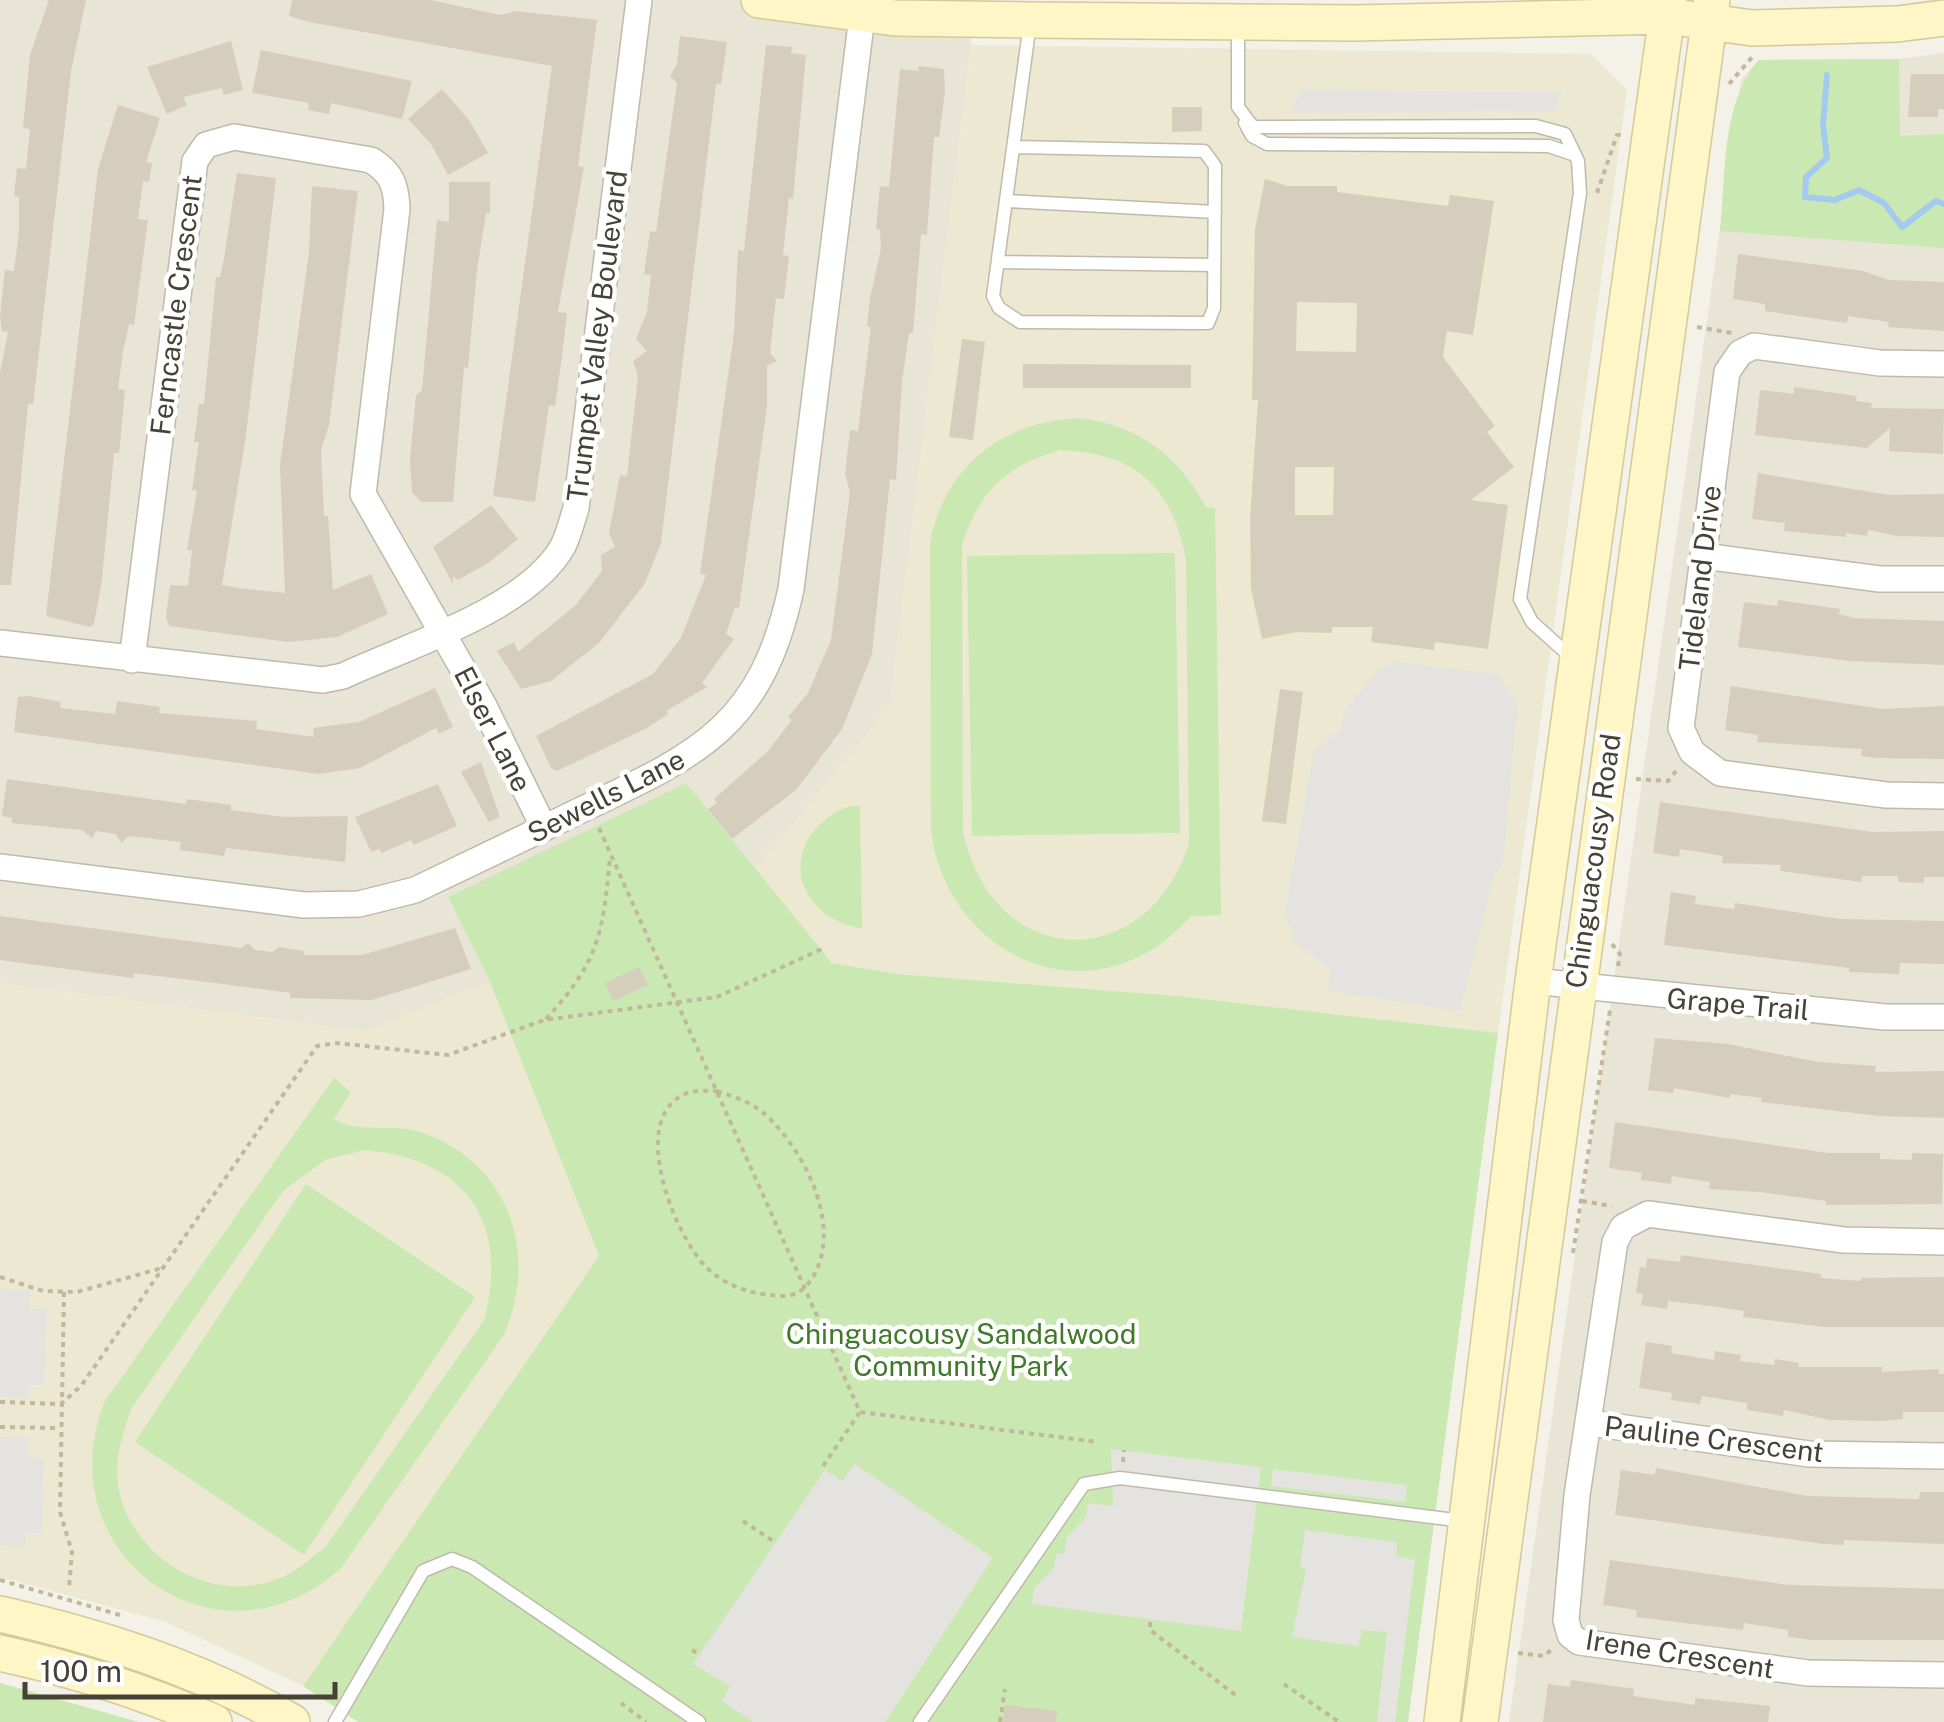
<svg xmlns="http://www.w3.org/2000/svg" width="1944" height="1722" font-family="'Public Sans',sans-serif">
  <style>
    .residential { fill: #e8e4d6 }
    .education { fill: #ede8d2 }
    .green { fill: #cae8b1; fill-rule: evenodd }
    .parking { fill: #e5e3df }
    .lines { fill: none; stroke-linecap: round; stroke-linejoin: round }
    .stream { stroke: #a4caf0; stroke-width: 6 }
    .building { fill: #d5cebd; fill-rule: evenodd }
    .lane-casing { stroke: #bfbaaa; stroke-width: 15 }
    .street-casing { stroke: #bfbaaa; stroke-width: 28 }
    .secondary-casing { stroke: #d4c998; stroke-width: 38 }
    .path { stroke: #c1b79b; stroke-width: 4; stroke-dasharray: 5 5; stroke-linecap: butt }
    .lane { stroke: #fff; stroke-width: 12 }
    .street { stroke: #fff; stroke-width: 25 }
    .secondary { stroke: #fef6c7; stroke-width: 35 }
    .labels { text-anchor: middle; stroke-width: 9; stroke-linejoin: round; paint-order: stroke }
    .street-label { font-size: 28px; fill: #474236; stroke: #fff }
    .park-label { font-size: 28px; fill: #407929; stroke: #fff }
  </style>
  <rect width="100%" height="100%" fill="#f4f1e8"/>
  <path class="residential" d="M0,0H967L971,45L890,706L754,871L686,783L448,898L490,982L365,1031L0,983Z
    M1944,53V1722H1509L1741,80L1759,60L1899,59Z"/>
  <path class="education" d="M971,45L1591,54L1627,90L1498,1033L1177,996L898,974L832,963L754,871L890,706Z
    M490,982L599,1256L303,1686L166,1622L0,1577V983L365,1031Z"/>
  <path class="green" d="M1899,59L1900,136L1944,134V248L1720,231C1726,176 1721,102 1759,60Z
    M1080,418C1140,426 1177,455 1206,507L1215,508L1221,915L1191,916C1180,927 1169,939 1156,947C1058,1011 944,939 931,831L930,542C946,465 1003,421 1080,418ZM1061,450C1136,454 1171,485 1186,559L1189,844C1144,978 993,969 963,832L962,544C980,490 1007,465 1061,450Z
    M1175,553L1180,833L972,836L967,556Z
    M686,783L832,963L898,974L1177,996L1498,1033L1408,1722H358L303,1686L599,1256L490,982L448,897Z
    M850,806H860L862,928C787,916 778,833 850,806Z
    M334,1078L351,1092L334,1119C360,1135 392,1122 423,1133C510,1164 539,1254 504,1335L341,1568C218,1680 43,1554 105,1401ZM365,1150C466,1159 510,1222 484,1320L327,1545C307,1562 288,1579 261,1584C197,1598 128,1550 118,1485C114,1458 123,1434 131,1409L283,1191L325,1160Z
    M306,1184L475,1297L304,1555L135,1442Z
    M0,1683L139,1722H0Z"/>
  <path class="parking" d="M1302,90L1562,92L1554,111L1289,113Z
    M1395,662L1498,675L1518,704L1503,861L1492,881L1460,1011L1326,990L1331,969L1294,941L1285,911L1314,751L1341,729L1345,709L1378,671Z
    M0,1289L30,1290L29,1309H47L44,1385H28L27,1398L0,1397Z
    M0,1437L27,1438V1457L44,1458L42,1533H26L25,1546L0,1545Z
    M1111,1449L1261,1467L1241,1631L1032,1604L1034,1588L1054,1567L1056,1554H1064L1067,1537L1086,1517L1088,1503L1113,1506Z
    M855,1464L993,1558L885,1722H753L722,1701L730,1686L693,1664L825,1470L842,1481Z
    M1273,1469L1407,1485L1405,1502L1271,1486Z
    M1305,1530L1397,1542L1396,1556L1415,1560L1395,1722H1377L1387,1632L1362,1630L1358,1646L1292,1637L1306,1569L1300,1567Z"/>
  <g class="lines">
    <path class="stream" d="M1827,75L1823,125L1827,158L1806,177L1805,197L1835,200L1859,190L1884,203L1902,227L1936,201L1944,204"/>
  </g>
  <path class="building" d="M49,0H86L71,71L33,405L28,404L11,585H0V373L8,332L2,331L0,316L5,270L14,271L19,232V197L14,196L17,168L26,169L30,129L23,128L30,55Z
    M292,0H430L501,15L516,11L597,20L578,166L584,167L558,312L567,313L562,356L555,406L549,405L535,502L493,496L552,66L309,22L289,16Z
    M680,36L727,42L721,85L716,84L661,543L645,583L599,643L551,681L521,689L497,651L514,642L518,652L576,605L602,571L601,555L615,547L609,533L620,475L627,476L638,376L633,361L647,351L636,339L647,312L651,275L644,274L650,231L656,232L677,83L670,76L677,64Z
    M231,41L243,90L224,95L222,88L183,97L187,105L167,114L147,67Z
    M766,45L792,47L791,53L806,55L793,199L789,198L783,255L789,256L784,299L776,298L770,353L777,361L767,366V406L739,608L735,607L726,634L734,639L702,683L707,687L666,711L668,714L647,728L557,771L551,768L536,736L653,674L681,638L706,575L700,574L734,333L738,250L744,251Z
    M261,50L412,81L402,119L331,103L329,114L308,110L309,103L252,93Z
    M919,66L944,69L945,91L939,137H934L927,235L921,234L913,333H909L902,381L896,480L890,479L872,654L842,729L796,790L732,839L708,809L717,803L714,799L768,751L792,720L788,717L808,693L831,640L850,492L845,474L850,430L858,431L871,327L867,326L870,299L881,248L880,230L876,229L880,186L889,187L900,69L918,71Z
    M1911,74H1944V109H1938V117H1908Z
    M442,89L469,120L488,153L448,175L431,144L408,119Z
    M118,105L160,118L146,162L152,163L149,182L143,181L138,219L148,220L134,325L129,324L123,351L118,389L125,390L121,434L119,453H114L102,580L94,624L90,627L46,616L98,169Z
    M1172,107H1202V131L1172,132Z
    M237,173L276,178L246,435L222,585L238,588L285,593L280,465L309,252L312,186L358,191L329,425L321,450L324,516H328L333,590L371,574L388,614L337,637L288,642L169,626L166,617L170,585L188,586L192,550H187L197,491L192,490L199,442H194L199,404H204L216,277H220L224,259Z
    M1265,179L1287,186H1337V192L1448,206L1450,195L1494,201L1473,335L1447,331L1443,357L1495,426L1487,432L1514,467L1471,500L1508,505L1488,649L1435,642L1434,650L1371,642L1373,627H1332V633L1296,632L1262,639L1251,589L1250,520L1258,400H1252L1255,229ZM1297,302L1357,303L1356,352L1296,351ZM1295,467H1334L1333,515H1295Z
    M449,182H490V213H486L477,270L468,368L464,367L453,502H421L412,492L410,459L416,395L422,390L437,220L449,222Z
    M1738,254L1863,271L1889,280L1944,282V331L1888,327L1889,322L1848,316L1847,323L1832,321L1765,311V304L1733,299Z
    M962,339L985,342L973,440L949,437Z
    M1023,364L1191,365V388H1023Z
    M1794,387L1857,396L1856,401L1872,403L1871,408L1944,409L1943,454L1889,451L1890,428L1867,448L1755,435L1760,390L1794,394Z
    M1758,473L1888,495L1944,494V537L1897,536L1868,530L1867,536L1846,533V537L1784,531L1785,523L1752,519Z
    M491,505L518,539L488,563L458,580L453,576V584L433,547Z
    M1778,600L1840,609L1839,614L1854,618L1944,621V665L1850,661L1738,647L1744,602L1777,606Z
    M1731,686L1882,709L1944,706V759L1876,758L1861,756L1862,749L1757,742L1758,735L1725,730Z
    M435,688L453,727L439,734L436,728L360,768L319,774L14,732L18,697L29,696L61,702L60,708L115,714L117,701L160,707L159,713L257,721L256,729L314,737L313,728L359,722Z
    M1280,689L1303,692L1286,824L1262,821Z
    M481,762L500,817L489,822L461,772Z
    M7,779L186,804L187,799L231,805V810L285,817L348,816L345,862L226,848L224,856L180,850L181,842L129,836L121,843L116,834L96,831L92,838L82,830L12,823V818L2,816Z
    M438,784L457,826L414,845L411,840L382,853L379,849L371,852L355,817Z
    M1660,802L1873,832L1944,831V877H1924V883L1898,882V876H1862L1861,882L1780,871L1781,865L1722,863L1723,856L1680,849L1679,857L1653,853Z
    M1671,892L1696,896L1695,904L1734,909L1735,903L1840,919L1944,921V964L1900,963L1899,974L1849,972V968L1664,945Z
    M0,916L241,948L248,943L255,950L272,952L279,947L304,951V955H362L455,928L471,969L372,1000L290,998V993L231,985L134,973L133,978L0,960Z
    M639,967L648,985L613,1001L605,983Z
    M1655,1038L1728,1044L1818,1062L1876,1066L1875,1072L1944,1071V1118L1880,1116L1761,1102L1762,1098L1730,1094V1098L1674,1088L1673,1093L1648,1090Z
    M1615,1122L1828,1153H1880V1159L1912,1160V1153L1943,1154L1942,1204L1826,1205V1201L1760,1192L1709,1189L1710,1182L1672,1176L1671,1184L1641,1180L1642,1173L1609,1168Z
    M1681,1255L1821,1274V1278L1861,1281V1278L1944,1277V1327H1824L1743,1317L1744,1311L1711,1306L1668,1301L1667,1309L1641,1305L1643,1294L1636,1293L1640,1267L1646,1268L1647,1258L1680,1262Z
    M1646,1342L1672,1346L1671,1353L1714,1360L1715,1351L1741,1355L1740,1361L1774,1365L1775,1359L1799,1363L1798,1367H1882V1372L1939,1369V1374H1944V1412H1903V1419L1882,1421L1830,1420L1784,1410L1783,1416L1747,1410V1403L1702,1396L1700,1404L1671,1400L1672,1393L1639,1388Z
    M1656,1468L1807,1496L1919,1499L1920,1492H1944V1544L1844,1540V1545L1824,1544L1615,1515L1621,1470L1655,1475Z
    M1610,1560L1789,1585L1944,1589V1640H1813L1788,1637V1630L1744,1623L1743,1630L1636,1617L1637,1610L1603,1605Z
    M1571,1680L1634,1689L1633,1696L1660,1700L1695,1705V1698L1770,1706L1768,1722H1543L1548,1684L1570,1687Z
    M1005,1705L1057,1711L1056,1722H1003Z"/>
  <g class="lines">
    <defs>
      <path id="lane" d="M1238,23V107L1253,127L1536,126L1565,134L1578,161L1580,193L1520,599L1532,622L1572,658
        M1245,123L1252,136L1267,144L1549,146L1575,155
        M1016,147L1204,151L1215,166L1214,308L1208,323L1020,322L999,308L993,296L1030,23
        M1007,201L1215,212
        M998,262L1214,265
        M335,1722L423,1571L452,1559L472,1567L699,1722
        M920,1722L1084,1484L1120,1478L1463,1521"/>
      <path id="street" d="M1944,364L1880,363L1754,346L1740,353L1727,372L1681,728L1692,752L1720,773L1886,795L1944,796
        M1703,556L1880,579H1944
        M0,643L323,680L343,676C407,646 528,609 563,546C569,534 572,521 576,508L639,0
        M132,660L195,161L206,145L234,137L371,160C392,173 396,185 397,209L363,494L484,706L544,828
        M0,867L304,905L359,904L415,890C471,863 526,837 581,810C699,754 761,727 791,589L864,0
        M1533,981L1885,1017H1944
        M1944,1242L1844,1240L1648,1214L1623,1227L1615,1242L1577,1495L1566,1620L1570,1635L1579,1642L1808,1673L1944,1675
        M1590,1423L1809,1454L1944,1456"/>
      <path id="secondary" d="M759,0L895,18L1030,20L1354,23L1667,16L1752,28L1897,24L1944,18
        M0,1614C102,1637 201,1669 292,1722
        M0,1653C75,1669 144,1692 214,1722
        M1442,1722L1533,981L1669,0
        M1480,1722L1712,0"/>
    </defs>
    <use href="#lane" class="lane-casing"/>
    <use href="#street" class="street-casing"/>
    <use href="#secondary" class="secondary-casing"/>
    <path class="path" d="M1729,84L1754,55
      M1597,193L1617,135H1622
      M1697,327L1732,333
      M1636,779L1668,781L1676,771
      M599,828L860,1412L1098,1442
      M1612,944L1620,954L1618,967
      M546,1019C599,961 603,934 610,857
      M717,1091C738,1098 754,1103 770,1119C807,1156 842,1227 813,1277C806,1288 797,1296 783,1296C755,1295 728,1288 707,1268C675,1237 626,1117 687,1093C695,1090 708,1091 717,1091Z
      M1582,1201L1612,1206
      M1573,1253L1610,1010
      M0,1277L43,1291L77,1292L162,1268
      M64,1292L60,1512L72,1552L69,1588
      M0,1402L61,1404L81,1386L317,1046L336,1043L448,1055L544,1020L717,997L824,948
      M0,1427L60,1428
      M1123,1462L1124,1450
      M823,1466L860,1412
      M743,1521L773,1541
      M0,1580L120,1615
      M1150,1622V1630L1238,1697
      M692,1650L697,1653
      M1518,1653L1544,1656L1551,1650
      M1284,1684L1339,1722
      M621,1703L646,1722
      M1000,1722L1005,1689"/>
    <use href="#lane" class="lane"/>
    <use href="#street" class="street"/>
    <use href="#secondary" class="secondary"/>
  </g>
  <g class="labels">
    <g class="street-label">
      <text transform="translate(176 305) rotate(-83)" y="10">Ferncastle Crescent</text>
      <text transform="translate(597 336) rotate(-83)" y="10">Trumpet Valley Boulevard</text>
      <text transform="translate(1700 578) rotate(-83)" y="10">Tideland Drive</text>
      <text transform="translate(493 729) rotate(63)" y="10">Elser Lane</text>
      <text transform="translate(606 796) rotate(-27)" y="10">Sewells Lane</text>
      <text transform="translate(1593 861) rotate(-82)" y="10">Chinguacousy Road</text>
      <text transform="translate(1738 1004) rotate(5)" y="10">Grape Trail</text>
      <text transform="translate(1714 1439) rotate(7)" y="10">Pauline Crescent</text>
      <text transform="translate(1680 1654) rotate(9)" y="10">Irene Crescent</text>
    </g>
    <g class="park-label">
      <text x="961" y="1344">Chinguacousy Sandalwood<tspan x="961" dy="32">Community Park</tspan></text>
    </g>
  </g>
  <path d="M25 1682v15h310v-15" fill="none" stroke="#474236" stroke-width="5"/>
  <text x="40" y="1682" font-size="30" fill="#474236" stroke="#ffffff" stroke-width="8" paint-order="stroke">100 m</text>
</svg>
